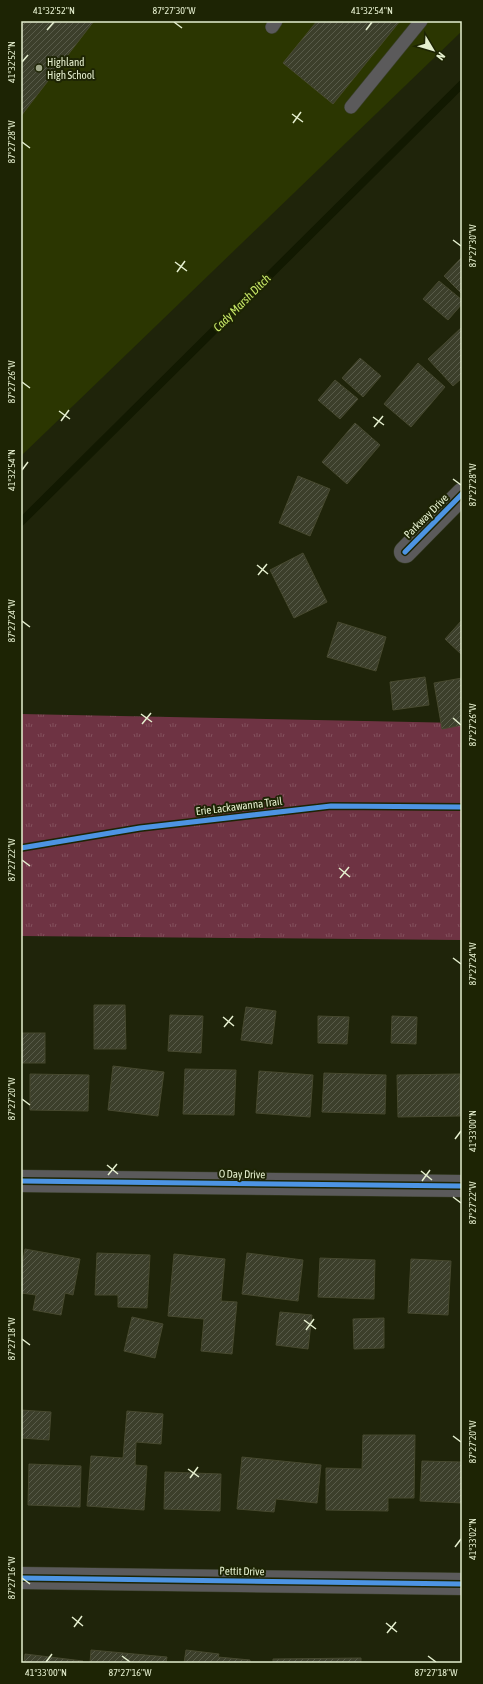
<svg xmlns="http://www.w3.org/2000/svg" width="483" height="1684" viewBox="0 0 483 1684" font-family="'Asap Condensed',sans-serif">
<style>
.built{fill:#2b3601}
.grass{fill:url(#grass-tufts)}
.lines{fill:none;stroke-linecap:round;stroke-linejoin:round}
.stream{stroke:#121901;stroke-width:8}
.building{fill:url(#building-hatch);stroke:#47492f}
.lane-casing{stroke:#393f28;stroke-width:14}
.street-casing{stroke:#393f28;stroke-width:23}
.lane{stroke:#5b5a5b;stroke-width:13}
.street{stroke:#5b5a5b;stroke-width:22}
.cycleway-casing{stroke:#1d2404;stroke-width:8}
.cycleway{stroke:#4d94e3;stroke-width:5}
.ticks{fill:none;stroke:#e5efcf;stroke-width:1.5}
.poi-dot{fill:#a0a88a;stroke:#1d2404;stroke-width:1.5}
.labels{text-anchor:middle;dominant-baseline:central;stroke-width:4;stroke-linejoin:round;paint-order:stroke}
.poi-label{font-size:11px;fill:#e5efcf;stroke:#1d2404;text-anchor:start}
.street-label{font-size:11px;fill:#e5efcf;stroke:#1d2404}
.water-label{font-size:12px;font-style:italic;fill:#c8e867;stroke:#1d2404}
.neatline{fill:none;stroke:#e5efcf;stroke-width:1.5}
.ticks-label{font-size:10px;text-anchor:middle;fill:#e5efcf}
</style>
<defs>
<pattern id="grass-tufts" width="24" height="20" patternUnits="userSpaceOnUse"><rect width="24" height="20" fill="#6e3343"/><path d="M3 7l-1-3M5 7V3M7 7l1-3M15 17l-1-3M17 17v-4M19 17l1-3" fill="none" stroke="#83515d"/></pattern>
<pattern id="building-hatch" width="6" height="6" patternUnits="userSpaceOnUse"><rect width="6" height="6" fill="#3c3f2b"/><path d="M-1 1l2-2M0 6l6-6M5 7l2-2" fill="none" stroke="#585b49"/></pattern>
</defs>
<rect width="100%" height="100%" fill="#1f240a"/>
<!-- built -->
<path class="built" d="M21 21H462V31L21 456Z"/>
<!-- grass -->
<path class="grass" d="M21 714 462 723V940L21 936Z"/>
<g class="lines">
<!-- stream -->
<path class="stream" d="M21 522 462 84"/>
</g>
<!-- building -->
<g class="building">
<path d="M21 21H94L21 116Z"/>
<path d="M317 21H400L333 104 283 63Z"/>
<path d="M462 257V294L444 276Z"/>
<path d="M439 281 462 300V304L448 320 423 299Z"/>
<path d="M462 327V378L453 386 428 359Z"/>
<path d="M360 358 381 376 363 397 342 378Z"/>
<path d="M418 363 445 387 411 427 384 404Z"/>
<path d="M335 380 358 399 340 419 318 400Z"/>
<path d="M355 423 380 445 347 484 322 462Z"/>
<path d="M298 476 330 489 310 536 279 523Z"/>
<path d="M303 553 327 602 294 618 270 570Z"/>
<path d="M462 620V655L445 639Z"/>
<path d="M338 622 386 637 376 671 327 657Z"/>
<path d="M425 677 429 705 393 710 390 682Z"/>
<path d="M462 678V725L442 729 434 683Z"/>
<path d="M94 1005H125L126 1049H94Z"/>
<path d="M246 1007 276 1011 272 1044 241 1040Z"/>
<path d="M170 1015 203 1016 201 1053 168 1051Z"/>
<path d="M318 1016 349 1017 347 1044 318 1043Z"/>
<path d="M392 1016 417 1017 416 1044 391 1043Z"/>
<rect x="21" y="1033" width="24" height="30"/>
<path d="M113 1066 164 1072 158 1116 108 1110Z"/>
<path d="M185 1069 236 1070 234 1115 183 1114Z"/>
<path d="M259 1071 313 1075 310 1117 256 1113Z"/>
<path d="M324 1073 386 1075 385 1114 322 1112Z"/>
<path d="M30 1074 89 1075 88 1111 30 1110Z"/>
<path d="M460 1074V1116L398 1117 397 1075Z"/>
<path d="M25 1249 80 1259 73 1295 65 1293 61 1315 33 1310 36 1295 21 1293V1270Z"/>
<path d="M97 1253 150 1255 147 1308 118 1307V1295H95Z"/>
<path d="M247 1253 303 1260 298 1301 242 1294Z"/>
<path d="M174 1254 225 1259 221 1301 237 1302 232 1354 201 1351 204 1319 168 1316Z"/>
<path d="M320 1258 375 1260 374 1299 318 1297Z"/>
<path d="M411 1259 451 1261 448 1315 408 1313Z"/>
<path d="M280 1312 312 1315 308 1349 276 1345Z"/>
<path d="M132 1317 163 1324 155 1358 124 1351Z"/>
<path d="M384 1318V1348L354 1349 353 1319Z"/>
<path d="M21 1410 51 1412 49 1440 21 1438Z"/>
<path d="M127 1411 163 1414 161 1444 136 1442 135 1465 147 1466 144 1510 87 1506 91 1456 123 1458Z"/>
<path d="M363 1435H415L414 1498H388V1511L326 1510V1468L362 1469Z"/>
<path d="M242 1457 321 1465 317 1503 276 1499 274 1512 237 1509Z"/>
<path d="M422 1461 462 1462V1503L420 1501Z"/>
<path d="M29 1464 81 1466 80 1507 28 1505Z"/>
<path d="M165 1472 221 1474 220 1511 164 1509Z"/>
<path d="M91 1650 167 1657 166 1663H90Z"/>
<path d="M186 1650 219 1654 218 1657 250 1660V1663H184Z"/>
<path d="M25 1654 83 1661 82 1663H24Z"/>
<path d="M361 1658V1663H273V1659Z"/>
</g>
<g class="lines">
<!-- lane casing -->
<g class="lane-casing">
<g id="lane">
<path d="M272 27 276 21"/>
<path d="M351 107 421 21"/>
</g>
</g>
<!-- street casing -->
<g class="street-casing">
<g id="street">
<path d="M405 552 462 494"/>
<path d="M21 1181 462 1186"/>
<path d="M21 1578 462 1584"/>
</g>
</g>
<!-- lane -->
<use href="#lane" class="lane"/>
<!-- street -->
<use href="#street" class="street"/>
<!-- cycleway casing -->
<g class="cycleway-casing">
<g id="cycleway">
<path d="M405 552 462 494"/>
<path d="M21 848 140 828 331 806 462 807"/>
<path d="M21 1181 462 1186"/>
<path d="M21 1578 462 1584"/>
</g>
</g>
<!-- cycleway -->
<use href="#cycleway" class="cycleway"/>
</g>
<!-- ticks -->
<path class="ticks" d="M174 22 182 28M47 30 54 22M366 30 372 22M22 62 28 55M292 114 303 122M293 123 301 112M22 142 30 148M453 240 461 246M175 262 187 271M177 272 185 261M22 382 30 388M59 411 70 419M373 417 384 425M61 421 69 410M374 427 383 416M22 470 28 462M453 479 461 485M257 565 268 574M258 575 267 564M22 621 30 627M141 714 152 722M453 718 461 725M142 724 151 713M22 860 30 866M339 868 350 877M340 878 349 867M453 958 461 964M223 1017 234 1026M224 1027 233 1016M22 1099 30 1105M455 1139 461 1131M107 1165 118 1174M421 1171 432 1180M108 1175 117 1164M422 1181 430 1170M453 1197 461 1203M304 1320 316 1329M306 1330 314 1319M22 1339 30 1345M453 1436 461 1442M188 1469 199 1477M190 1478 198 1467M455 1547 461 1539M22 1578 30 1584M72 1617 83 1626M386 1623 397 1632M74 1627 82 1616M387 1633 396 1622M122 1656 130 1662M428 1656 436 1662M46 1662 52 1654"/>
<!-- markers -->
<circle class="poi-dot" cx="39" cy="68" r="4"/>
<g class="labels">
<!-- poi labels -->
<g class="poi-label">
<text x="47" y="62">Highland<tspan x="47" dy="13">High School</tspan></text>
</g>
<!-- street labels -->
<g class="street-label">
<text transform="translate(426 516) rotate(-45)">Parkway Drive</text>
<text transform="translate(239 806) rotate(-7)">Erie Lackawanna Trail</text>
<text transform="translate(242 1174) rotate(1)">O Day Drive</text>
<text transform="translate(242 1571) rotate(1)">Pettit Drive</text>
</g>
<!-- water labels -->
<g class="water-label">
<text transform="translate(242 303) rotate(-45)">Cady Marsh Ditch</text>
</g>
</g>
<!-- border -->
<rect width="483" height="1684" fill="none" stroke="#1d2404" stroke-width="44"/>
<!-- north arrow -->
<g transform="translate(433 50) rotate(128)" stroke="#1d2404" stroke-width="3" paint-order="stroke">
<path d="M0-3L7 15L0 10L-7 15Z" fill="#e5efcf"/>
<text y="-6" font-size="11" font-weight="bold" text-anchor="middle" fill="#e5efcf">N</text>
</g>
<rect x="22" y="22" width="439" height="1640" class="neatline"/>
<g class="ticks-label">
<text x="54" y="14">41°32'52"N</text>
<text x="174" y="14">87°27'30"W</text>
<text x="372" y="14">41°32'54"N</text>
<text transform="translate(11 62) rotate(-90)" y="4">41°32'52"N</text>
<text transform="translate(11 142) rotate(-90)" y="4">87°27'28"W</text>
<text transform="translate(472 246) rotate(-90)" y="4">87°27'30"W</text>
<text transform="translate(11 382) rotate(-90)" y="4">87°27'26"W</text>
<text transform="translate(11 470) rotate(-90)" y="4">41°32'54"N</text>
<text transform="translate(472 485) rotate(-90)" y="4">87°27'28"W</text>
<text transform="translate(11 621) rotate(-90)" y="4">87°27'24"W</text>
<text transform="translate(472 725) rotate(-90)" y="4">87°27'26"W</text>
<text transform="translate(11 860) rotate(-90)" y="4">87°27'22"W</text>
<text transform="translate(472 964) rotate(-90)" y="4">87°27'24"W</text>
<text transform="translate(11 1099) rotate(-90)" y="4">87°27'20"W</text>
<text transform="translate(472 1131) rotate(-90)" y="4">41°33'00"N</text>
<text transform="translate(472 1203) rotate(-90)" y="4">87°27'22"W</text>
<text transform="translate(11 1339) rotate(-90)" y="4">87°27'18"W</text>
<text transform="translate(472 1442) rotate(-90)" y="4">87°27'20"W</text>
<text transform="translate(472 1539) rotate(-90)" y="4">41°33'02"N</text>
<text transform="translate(11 1578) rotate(-90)" y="4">87°27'16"W</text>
<text x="46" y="1676">41°33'00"N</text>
<text x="130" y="1676">87°27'16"W</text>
<text x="436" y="1676">87°27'18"W</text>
</g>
</svg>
